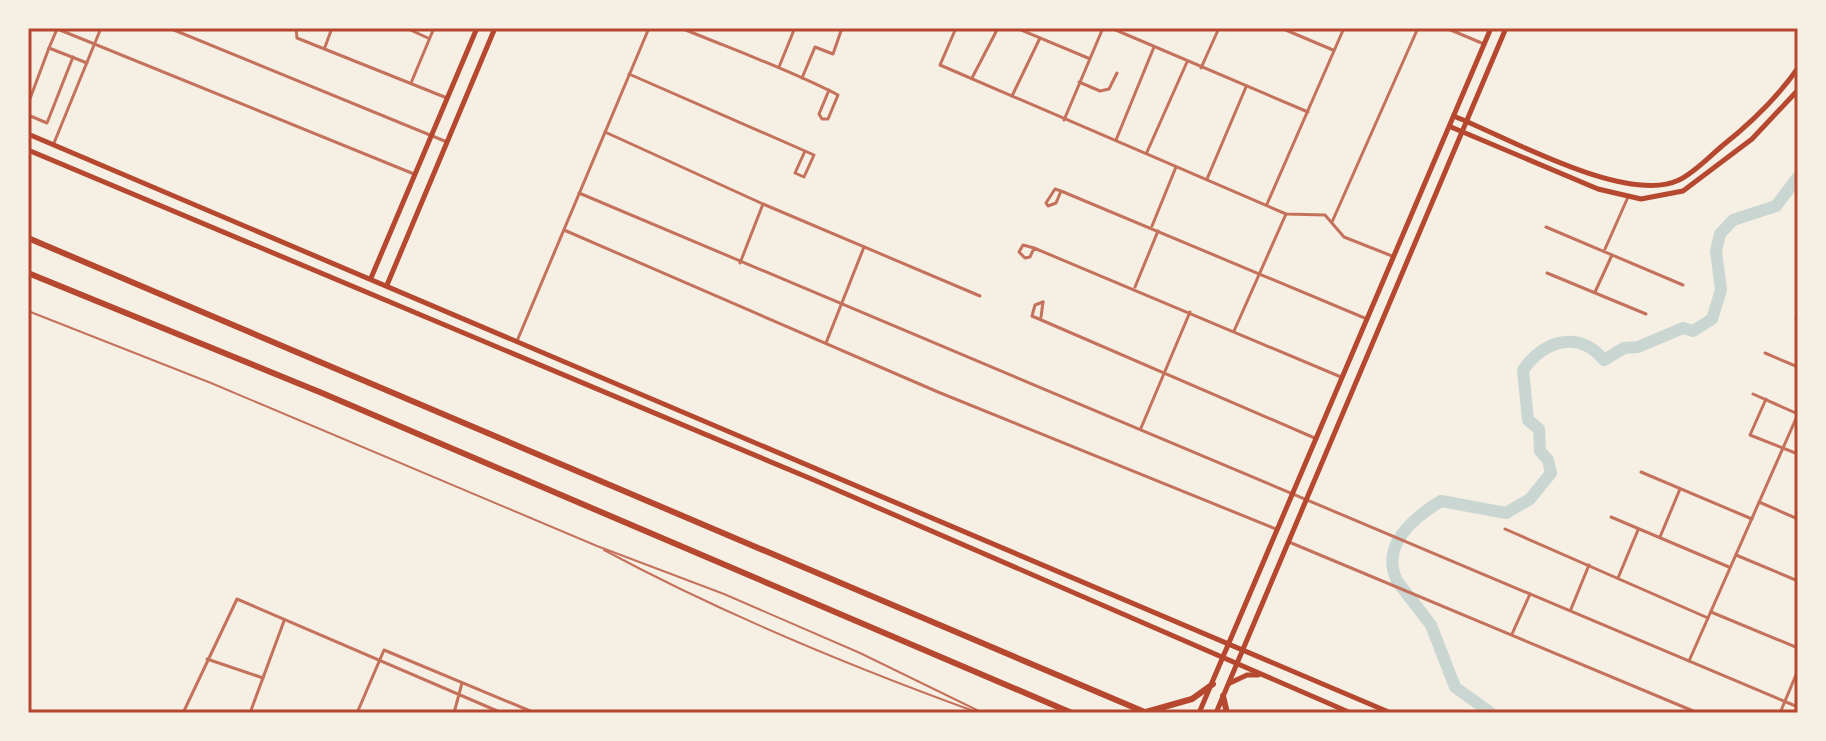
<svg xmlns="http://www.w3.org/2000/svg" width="1826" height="741" viewBox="0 0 1826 741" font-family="Literata,serif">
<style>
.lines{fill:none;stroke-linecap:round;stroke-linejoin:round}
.river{stroke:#c9d6d2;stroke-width:12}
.service{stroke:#c5725c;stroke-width:2}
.minor{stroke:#c5725c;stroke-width:3}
.secondary{stroke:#b5482f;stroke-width:5}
.trunk{stroke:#b5482f;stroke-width:6}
.neatline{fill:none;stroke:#b5482f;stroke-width:3}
</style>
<rect width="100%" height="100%" fill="#f6efe4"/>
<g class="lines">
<!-- river -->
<path class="river" d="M1491 713 1455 687 1431 625 1397 581C1380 545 1413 518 1441 501L1506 513 1530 499 1551 473 1548 460 1540 451 1539 429 1528 420 1523 370C1544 341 1578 329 1604 360L1624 348 1638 347 1683 328 1693 331 1712 319 1721 290 1716 251 1720 234 1733 220 1776 206 1798 177"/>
<!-- service -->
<g class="service">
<path d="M28 311 211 383 597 546 724 594 860 653 983 713"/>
<path d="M604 550C725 615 849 666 979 713"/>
</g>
<!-- minor -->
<g class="minor">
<path d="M55 28 414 174"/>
<path d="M169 28 447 142"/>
<path d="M296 28 297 38 447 98"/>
<path d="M406 28 428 38"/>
<path d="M681 28C734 50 788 69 838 95L828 119H822L819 114 829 90"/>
<path d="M956 28 940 65 1286 214 1325 215 1344 237 1392 256"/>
<path d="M1016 28 1088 58"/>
<path d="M1111 28 1308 112"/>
<path d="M1281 28 1333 50"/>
<path d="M1446 28 1484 44"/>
<path d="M325 47 332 28"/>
<path d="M49 48 57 29"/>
<path d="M779 67 794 30 790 28"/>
<path d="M1201 68 1219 28"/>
<path d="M629 74 805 151 814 155 804 177 795 173 805 151"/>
<path d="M802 78 815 47 833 54 842 28"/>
<path d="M972 78 998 28"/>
<path d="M1079 82 1100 91 1109 89 1117 73"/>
<path d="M411 83 434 28"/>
<path d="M1012 96 1040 38"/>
<path d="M28 104 49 48 87 63"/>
<path d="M28 115 47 123 73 57"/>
<path d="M1064 120 1103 28"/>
<path d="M605 132 763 204 980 296"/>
<path d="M1116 140 1154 47"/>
<path d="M54 143 101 28"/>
<path d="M1147 152 1187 62"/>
<path d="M1207 179 1246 87"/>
<path d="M1061 191 1056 203 1048 206 1046 203 1055 189 1061 191 1367 319"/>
<path d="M579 193 1798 707"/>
<path d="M1267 204 1344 28"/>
<path d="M1332 222 1418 28"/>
<path d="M1152 226 1176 167"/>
<path d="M1546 227 1683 285"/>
<path d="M564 230 938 392 1276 529"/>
<path d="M1034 248 1030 257 1025 258 1019 252 1023 245 1034 248 1341 377"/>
<path d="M1605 249 1628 197"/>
<path d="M740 263 763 204"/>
<path d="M1547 273 1646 314"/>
<path d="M1135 287 1158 231"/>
<path d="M1595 292 1612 255"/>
<path d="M1043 302 1035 305 1032 316 1317 439"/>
<path d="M1041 317 1043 302"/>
<path d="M1796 319 1798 320"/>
<path d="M1234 331 1286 214"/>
<path d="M517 341 649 28"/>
<path d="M826 343 864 247"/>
<path d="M1765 353 1798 367"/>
<path d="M1753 394 1798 414"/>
<path d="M1766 399 1750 435 1798 454"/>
<path d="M1141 428 1190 312"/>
<path d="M1641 472 1752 519"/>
<path d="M1759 502 1798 519"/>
<path d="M1611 517 1729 567"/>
<path d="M1505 529 1708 618"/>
<path d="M1660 537 1680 489"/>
<path d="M1289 542 1698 713"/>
<path d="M1736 555 1798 581"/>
<path d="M1618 578 1638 530"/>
<path d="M1571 609 1589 565"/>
<path d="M1711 612 1798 648"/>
<path d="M1512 634 1530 594"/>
<path d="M207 659 263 678"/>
<path d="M1689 661 1798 414"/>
<path d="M183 713 237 599 502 713"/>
<path d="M250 713 284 621"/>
<path d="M357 713 384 650 535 713"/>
<path d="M454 713 462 683"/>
<path d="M1780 713 1798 670"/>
</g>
<!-- secondary -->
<g class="secondary">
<path d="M1456 117C1508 138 1627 205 1679 180 1694 173 1709 157 1722 146 1751 123 1777 98 1798 68"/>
<path d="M1451 127 1598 189 1641 199 1683 191 1752 139 1798 90"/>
<path d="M28 134 1391 713"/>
<path d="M28 150 814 480 1351 713"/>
<path d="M371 278 477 28"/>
<path d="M387 285 495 28"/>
<path d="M1230 683 1247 675H1258"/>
<path d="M1199 713 1491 28"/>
<path d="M1216 713 1506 28"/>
</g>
<!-- trunk -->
<g class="trunk">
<path d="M28 238 1147 713"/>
<path d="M28 273 322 393 1072 713"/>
<path d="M1223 696 1227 713"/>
<path d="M1146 712 1192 699 1213 684"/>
</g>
</g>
<!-- border -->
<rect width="1826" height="741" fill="none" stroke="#f6efe4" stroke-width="60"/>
<rect x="30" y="30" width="1766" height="681" class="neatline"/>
</svg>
